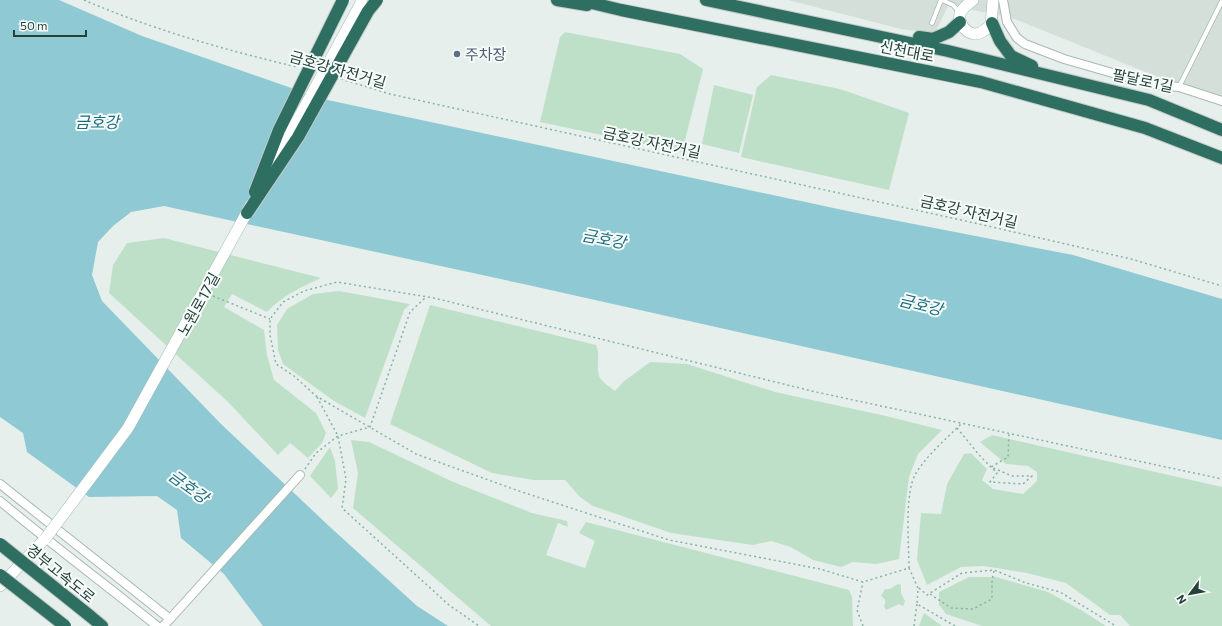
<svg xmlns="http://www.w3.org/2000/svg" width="1222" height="626" viewBox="0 0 1222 626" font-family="Commissioner,'Noto Sans KR',sans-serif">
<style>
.built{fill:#d4dfda}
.green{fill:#bfe0c8}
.water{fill:#8ec9d4}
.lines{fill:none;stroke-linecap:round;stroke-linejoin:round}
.lane-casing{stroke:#a8b8b2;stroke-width:5.5}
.street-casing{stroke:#a8b8b2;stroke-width:10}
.secondary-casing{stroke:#a4bbb3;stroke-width:12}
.highway-casing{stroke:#c2cac8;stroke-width:14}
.path{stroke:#86b3a5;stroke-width:1.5;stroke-dasharray:2 3;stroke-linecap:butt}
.lane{stroke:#fff;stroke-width:4}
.street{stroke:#fff;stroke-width:8}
.secondary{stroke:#fff;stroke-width:11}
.highway{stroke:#2f6f62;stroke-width:12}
.secondary-bridge-casing{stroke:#a4bbb3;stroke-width:12;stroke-linecap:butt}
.highway-bridge-casing{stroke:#c2cac8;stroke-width:14;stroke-linecap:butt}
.secondary-bridge{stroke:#fff;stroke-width:11}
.highway-bridge{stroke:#2f6f62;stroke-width:12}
.service-dot{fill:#5c6f8a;stroke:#f7fbf9;stroke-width:1.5}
.labels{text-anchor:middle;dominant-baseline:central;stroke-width:4;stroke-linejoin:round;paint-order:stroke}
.street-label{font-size:15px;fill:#24423a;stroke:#f7fbf9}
.service-label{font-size:15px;fill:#4e5e75;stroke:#f7fbf9;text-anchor:start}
.water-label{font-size:16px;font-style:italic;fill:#1c6f80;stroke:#f7fbf9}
</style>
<rect width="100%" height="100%" fill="#e6efeb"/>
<!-- built -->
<path class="built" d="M788 0H1222V103L1012 18 963 8 948 6 935 33 901 29Z"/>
<!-- green -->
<g class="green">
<path d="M565 32 680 54 703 69 682 152 540 122 560 37Z"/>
<path d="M771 75 840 89 909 113 889 190 741 157 757 87Z"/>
<path d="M714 85 753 95 739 153 702 144Z"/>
<path d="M164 238 321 278C301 287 282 296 267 312L232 294 224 307 264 330 267 355 274 380 316 413 326 433 322 443 308 458 290 443 278 455 228 402 109 293 113 265 127 243Z"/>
<path d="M339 291 410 304 404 310 365 418 334 401 283 364 278 350 277 325 287 309 313 294Z"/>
<path d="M430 305 596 345C601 355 595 368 600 378 603 383 611 387 615 391L623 382 650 362 687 364 775 392 886 416 942 430 918 454 909 477 899 559 876 564 853 562 841 567 813 560 791 547 771 541 753 545 671 533 593 506 580 497 565 480H534L492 473 390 424Z"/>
<path d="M992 435 1222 487V626H1130L1120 615H1110L1066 583 1027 573 984 566 961 567 927 585 917 560 921 513 941 514 947 484 964 454 971 453 987 469 982 480 993 489 1023 494 1037 481V472L1028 466 1006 464 980 442Z"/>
<path d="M351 440 369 442 451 481 532 513 567 521 568 527 558 523 546 555 585 568 595 541 579 533 586 522 849 590 852 597 853 626H491L353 508 358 473Z"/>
<path d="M330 447 335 461 338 489 331 498 310 476Z"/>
<path d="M969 577H996L1048 592 1081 610 1106 626H982L946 614 939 605V592Z"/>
<path d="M898 584 901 585V593L905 601 903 606 899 604 886 610 884 606C886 601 886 599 881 596L885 589C892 590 892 587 898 584Z"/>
<path d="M924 613 942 626H919Z"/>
</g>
<!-- water -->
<path class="water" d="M0 0H59L142 36 323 99 857 213 1073 255 1222 299V440L528 285 164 206 131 212 113 226 98 242 92 275 102 301 221 424 330 527 417 606 448 626H263L224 574 181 538 177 510 157 496 89 497 27 452 23 433 0 417Z"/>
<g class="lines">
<!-- lane casing -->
<g class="lane-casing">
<g id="lane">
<path d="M942 0 953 5 959 12"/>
<path d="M932 23 941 0"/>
<path d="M1179 87 1222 1"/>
</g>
</g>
<!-- street casing -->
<g class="street-casing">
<g id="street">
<path d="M1003 0 1007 22 1017 38 1025 44 1064 59 1116 74 1157 85 1179 87 1222 101"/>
<path d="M0 484 170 619 163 626"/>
<path d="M0 501C51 544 105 584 157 626"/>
<path d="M170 619 300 475"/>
</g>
</g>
<!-- secondary casing -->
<g class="secondary-casing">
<g id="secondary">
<path d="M973 0C968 4 962 8 960 14 958 23 965 32 974 34 980 35 986 29 991 25L993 0"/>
<path d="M0 586 45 539"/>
</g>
</g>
<!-- highway casing -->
<g class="highway-casing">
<g id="highway">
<path d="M557 0 587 5"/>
<path d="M579 0 621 10 981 82 1145 128 1222 158"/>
<path d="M706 0 948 51 1149 100 1222 130"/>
<path d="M992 23 1000 41 1011 56 1032 66"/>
<path d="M919 37 933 39 949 32 960 22"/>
<path d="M90 616 102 626"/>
</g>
</g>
<!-- path -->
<g class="path">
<path d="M84 0C151 29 225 50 297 67"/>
<path d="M341 79 390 94 979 224 1131 259 1222 286"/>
<path d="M213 296 270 319"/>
<path d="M317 397 338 436 346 479 342 508 449 605 479 626"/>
<path d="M957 428 980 456 997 473 990 482 1023 484 1032 476H1012L991 467 1008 457 1009 433"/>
<path d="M305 469 316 453 338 436 370 427 410 312 426 297"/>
<path d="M909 568C909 544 904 493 916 473 928 454 946 439 962 423"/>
<path d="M919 588 927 595 962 573 994 570 1026 583 1060 592 1116 626"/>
<path d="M930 594 951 608 973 609 992 599V580L994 571"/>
<path d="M863 626 857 610 863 582"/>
<path d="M914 626 917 604"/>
<path d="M955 626 917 604 918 588 909 568 863 582 820 569 669 540 519 491 416 454 316 396 294 376 276 364 270 335V319L283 302 304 291 337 282 434 298 816 392 1222 479"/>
</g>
<!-- lane -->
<use href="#lane" class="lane"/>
<!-- street -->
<use href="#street" class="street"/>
<!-- secondary -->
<use href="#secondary" class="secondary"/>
<!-- highway -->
<use href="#highway" class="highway"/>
<!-- secondary-bridge casing -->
<g class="secondary-bridge-casing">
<g id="secondary-bridge">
<path d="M272 167 361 3"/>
<path d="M45 539 128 428 251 205"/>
</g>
</g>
<!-- highway-bridge casing -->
<g class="highway-bridge-casing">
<g id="highway-bridge">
<path d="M255 192 279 130 343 0"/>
<path d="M247 213 298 137 368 11 377 0"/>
<path d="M0 544 90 616"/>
<path d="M0 575 65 626"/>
</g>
</g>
<!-- secondary-bridge -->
<use href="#secondary-bridge" class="secondary-bridge"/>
<!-- highway-bridge -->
<use href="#highway-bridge" class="highway-bridge"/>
</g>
<!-- markers -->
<circle class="service-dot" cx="457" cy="54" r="4"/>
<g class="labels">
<!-- street labels -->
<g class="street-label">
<text transform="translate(907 51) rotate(11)">신천대로</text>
<text transform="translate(338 69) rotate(16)">금호강 자전거길</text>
<text transform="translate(1143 80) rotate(12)">팔달로1길</text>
<text transform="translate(652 142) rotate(12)">금호강 자전거길</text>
<text transform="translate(969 211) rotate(13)">금호강 자전거길</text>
<text transform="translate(198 304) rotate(-61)">노원로17길</text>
<text transform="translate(61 573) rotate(39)">경부고속도로</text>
</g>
<!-- service labels -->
<g class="service-label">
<text x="465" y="54">주차장</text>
</g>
<!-- water labels -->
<g class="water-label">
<text x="97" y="121">금호강</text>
<text transform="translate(604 238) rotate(11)">금호강</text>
<text transform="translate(921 304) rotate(14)">금호강</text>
<text transform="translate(189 486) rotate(36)">금호강</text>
</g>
</g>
<!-- north arrow -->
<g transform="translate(1190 594) rotate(238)" stroke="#f7fbf9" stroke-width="3" paint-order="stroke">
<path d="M0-3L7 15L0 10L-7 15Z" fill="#24423a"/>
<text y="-6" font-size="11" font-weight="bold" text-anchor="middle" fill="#24423a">N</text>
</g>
<!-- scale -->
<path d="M14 30v6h72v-6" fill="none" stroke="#24423a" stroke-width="2"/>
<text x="20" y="30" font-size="12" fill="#24423a" stroke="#f7fbf9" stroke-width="3" paint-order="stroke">50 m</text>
</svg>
